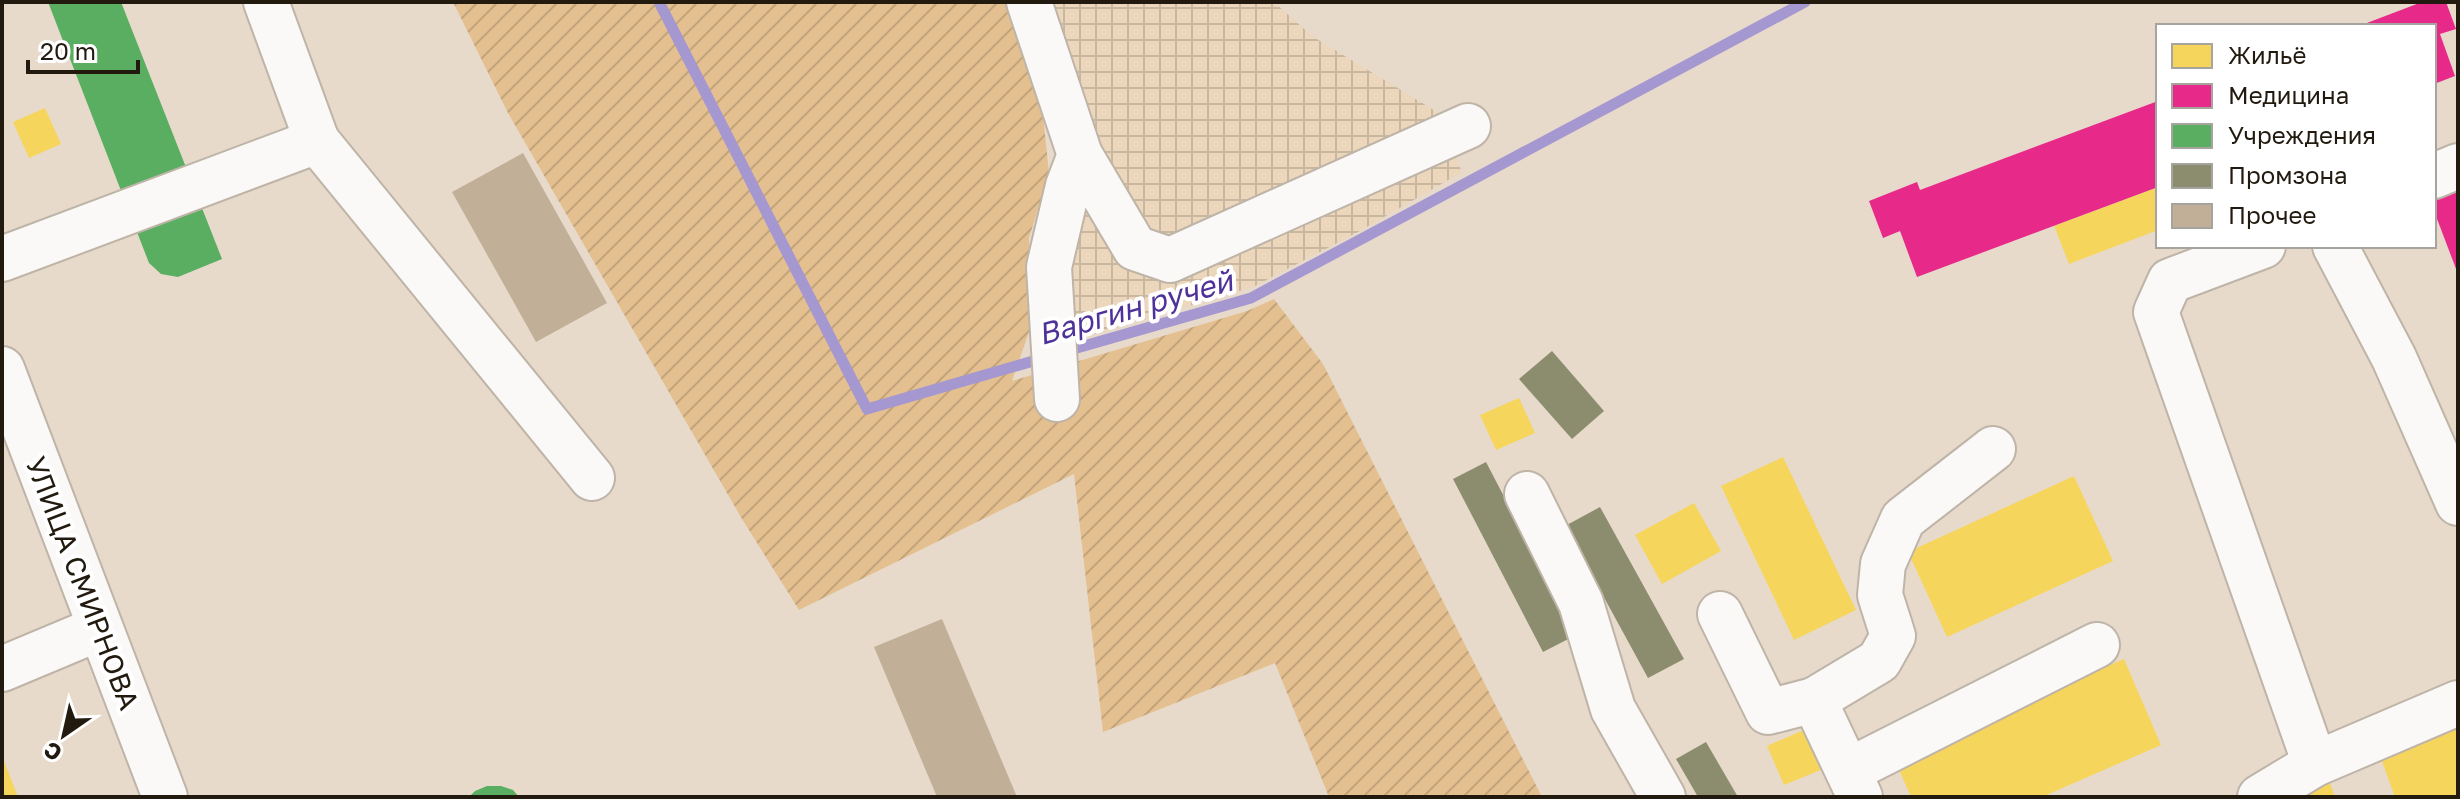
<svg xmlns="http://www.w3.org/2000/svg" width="2460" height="799" viewBox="0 0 2460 799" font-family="'Golos Text',sans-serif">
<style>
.industrial{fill:url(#industrial-grid)}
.garden{fill:url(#garden-furrows)}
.homes{fill:#f6d55c}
.health{fill:#e7298a}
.public{fill:#5aae61}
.industry{fill:#8c8c6e}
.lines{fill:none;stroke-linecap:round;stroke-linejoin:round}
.stream{stroke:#a597d0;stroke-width:11}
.building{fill:#c2af97}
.minor-casing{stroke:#beb4a7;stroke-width:48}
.major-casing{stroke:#beb4a7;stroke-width:48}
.minor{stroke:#fbf9f7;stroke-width:44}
.major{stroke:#fbf9f7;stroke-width:44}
.labels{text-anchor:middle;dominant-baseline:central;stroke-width:8;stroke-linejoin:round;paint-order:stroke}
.street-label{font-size:28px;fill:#221a0f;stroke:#fff}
.water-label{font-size:30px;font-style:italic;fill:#4e3299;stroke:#fff}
</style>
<defs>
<pattern id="industrial-grid" width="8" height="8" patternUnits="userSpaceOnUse" patternTransform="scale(2)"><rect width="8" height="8" fill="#ecd6bc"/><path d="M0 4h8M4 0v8" fill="none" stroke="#cab7a0"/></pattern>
<pattern id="garden-furrows" width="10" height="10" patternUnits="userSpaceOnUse" patternTransform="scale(2)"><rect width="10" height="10" fill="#e4c090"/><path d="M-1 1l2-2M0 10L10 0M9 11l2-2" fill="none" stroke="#c3a47b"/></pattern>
</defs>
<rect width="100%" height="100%" fill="#e7dacb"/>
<!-- industrial -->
<path class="industrial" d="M1041 2H1274L1312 36 1437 112 1462 172 1360 231 1253 287 1061 344 1072 191Z"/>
<!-- garden -->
<path class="garden" d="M453 2H1017L1039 77 1049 173 1029 238 1032 323 1012 381 1247 311 1274 299 1323 364 1542 797H1329L1275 663 1103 732 1074 474 799 610 742 519 508 113Z"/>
<!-- homes -->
<g class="homes">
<path d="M45 108 61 144 29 158 13 122Z"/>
<path d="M2158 187V230L2069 264 2054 226Z"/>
<path d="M1519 398 1535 433 1496 450 1480 415Z"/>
<path d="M1783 457 1856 610 1794 640 1721 486Z"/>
<path d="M2074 476 2113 561 1947 637 1908 552Z"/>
<path d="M1694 503 1721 551 1662 584 1635 535Z"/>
<path d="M2124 659 2161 745 2042 797H1911L1894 758Z"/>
<path d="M2458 728V797H2395L2380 756Z"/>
<path d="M1806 729 1823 769 1784 785 1767 746Z"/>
<path d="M2319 752 2335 797H2305L2292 761Z"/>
<path d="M2 756 18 797H2Z"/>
</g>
<!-- health -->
<g class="health">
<path d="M2422 2H2446L2456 29 2440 34 2455 76 2434 84V26H2359Z"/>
<path d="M2158 101V187L1917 277 1900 231 1883 238 1869 201 1917 182 1920 190Z"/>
<path d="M2434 167 2458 169V274L2434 211Z"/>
</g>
<!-- public -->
<g class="public">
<path d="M48 2H121L222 259 178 277 161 274 149 263Z"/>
<path d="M487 786H501L513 790 519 797H469L475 791Z"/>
</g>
<!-- industry -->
<g class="industry">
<path d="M1552 351 1604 411 1572 439 1519 379Z"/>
<path d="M1486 462 1576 635 1543 652 1453 479Z"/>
<path d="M1600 507 1684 659 1648 678 1565 526Z"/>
<path d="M1706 742 1738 797H1698L1676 759Z"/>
</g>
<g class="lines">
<!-- stream -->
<g class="stream">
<path d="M659 2 867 409 1047 357"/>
<path d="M1063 352 1251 298 1805 2"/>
</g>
</g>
<!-- building -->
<g class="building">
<path d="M523 153 607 303 536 342 452 192Z"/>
<path d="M942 619 1017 797H937L874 647Z"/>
</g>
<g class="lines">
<!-- minor casing -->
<g class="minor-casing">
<g id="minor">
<path d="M266 2 317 141"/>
<path d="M1029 2 1080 155 1135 248 1170 260 1468 126"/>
<path d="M2434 176 2458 166"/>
<path d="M2335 246 2394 358 2458 503"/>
<path d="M2 259 317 141 592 478"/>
<path d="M1057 399 1049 267 1068 186 1080 155"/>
<path d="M1527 494 1581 603 1613 709 1663 797"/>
<path d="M1720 614 1768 712 1814 700 1860 797"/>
<path d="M2 669 100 628"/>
<path d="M1814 700 1879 661 1893 636 1880 595 1883 564 1903 519 1993 449"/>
<path d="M2315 764 2458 703"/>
<path d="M1848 771 2097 645"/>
<path d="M2260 797 2315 764 2156 312 2170 281 2263 246"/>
</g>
</g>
<!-- major casing -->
<g class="major-casing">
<path id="major" d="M2 369 165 797"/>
</g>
<!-- minor -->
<use href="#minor" class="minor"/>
<!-- major -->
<use href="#major" class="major"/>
</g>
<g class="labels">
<!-- street labels -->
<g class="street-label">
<text transform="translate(83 583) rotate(69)">УЛИЦА СМИРНОВА</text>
</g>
<!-- water labels -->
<g class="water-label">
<text transform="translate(1135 307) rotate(-16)">Варгин ручей</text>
</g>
</g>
<!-- border -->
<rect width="2460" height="799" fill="none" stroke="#221a0f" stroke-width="8"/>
<!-- legend -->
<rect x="2156" y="24" width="280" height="224" fill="#ffffff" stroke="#a7a39f" stroke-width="2"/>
<rect x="2172" y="44" width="40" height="24" fill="#f6d55c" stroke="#a7a39f" stroke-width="2"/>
<text x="2228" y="64" font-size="24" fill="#221a0f">Жильё</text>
<rect x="2172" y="84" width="40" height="24" fill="#e7298a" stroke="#a7a39f" stroke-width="2"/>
<text x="2228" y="104" font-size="24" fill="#221a0f">Медицина</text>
<rect x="2172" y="124" width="40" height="24" fill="#5aae61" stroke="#a7a39f" stroke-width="2"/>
<text x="2228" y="144" font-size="24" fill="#221a0f">Учреждения</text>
<rect x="2172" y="164" width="40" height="24" fill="#8c8c6e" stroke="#a7a39f" stroke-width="2"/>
<text x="2228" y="184" font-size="24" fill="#221a0f">Промзона</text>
<rect x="2172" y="204" width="40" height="24" fill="#c2af97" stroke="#a7a39f" stroke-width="2"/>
<text x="2228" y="224" font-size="24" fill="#221a0f">Прочее</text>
<!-- north arrow -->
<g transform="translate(64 735) rotate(214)" stroke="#ffffff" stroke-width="6" paint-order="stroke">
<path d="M0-6L14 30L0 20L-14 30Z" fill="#221a0f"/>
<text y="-12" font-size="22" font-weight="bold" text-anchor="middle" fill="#221a0f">С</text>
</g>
<!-- scale -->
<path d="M28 60v12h110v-12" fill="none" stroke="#221a0f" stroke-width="4"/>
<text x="40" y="60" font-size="24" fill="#221a0f" stroke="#ffffff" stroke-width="6" paint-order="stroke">20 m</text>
</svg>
